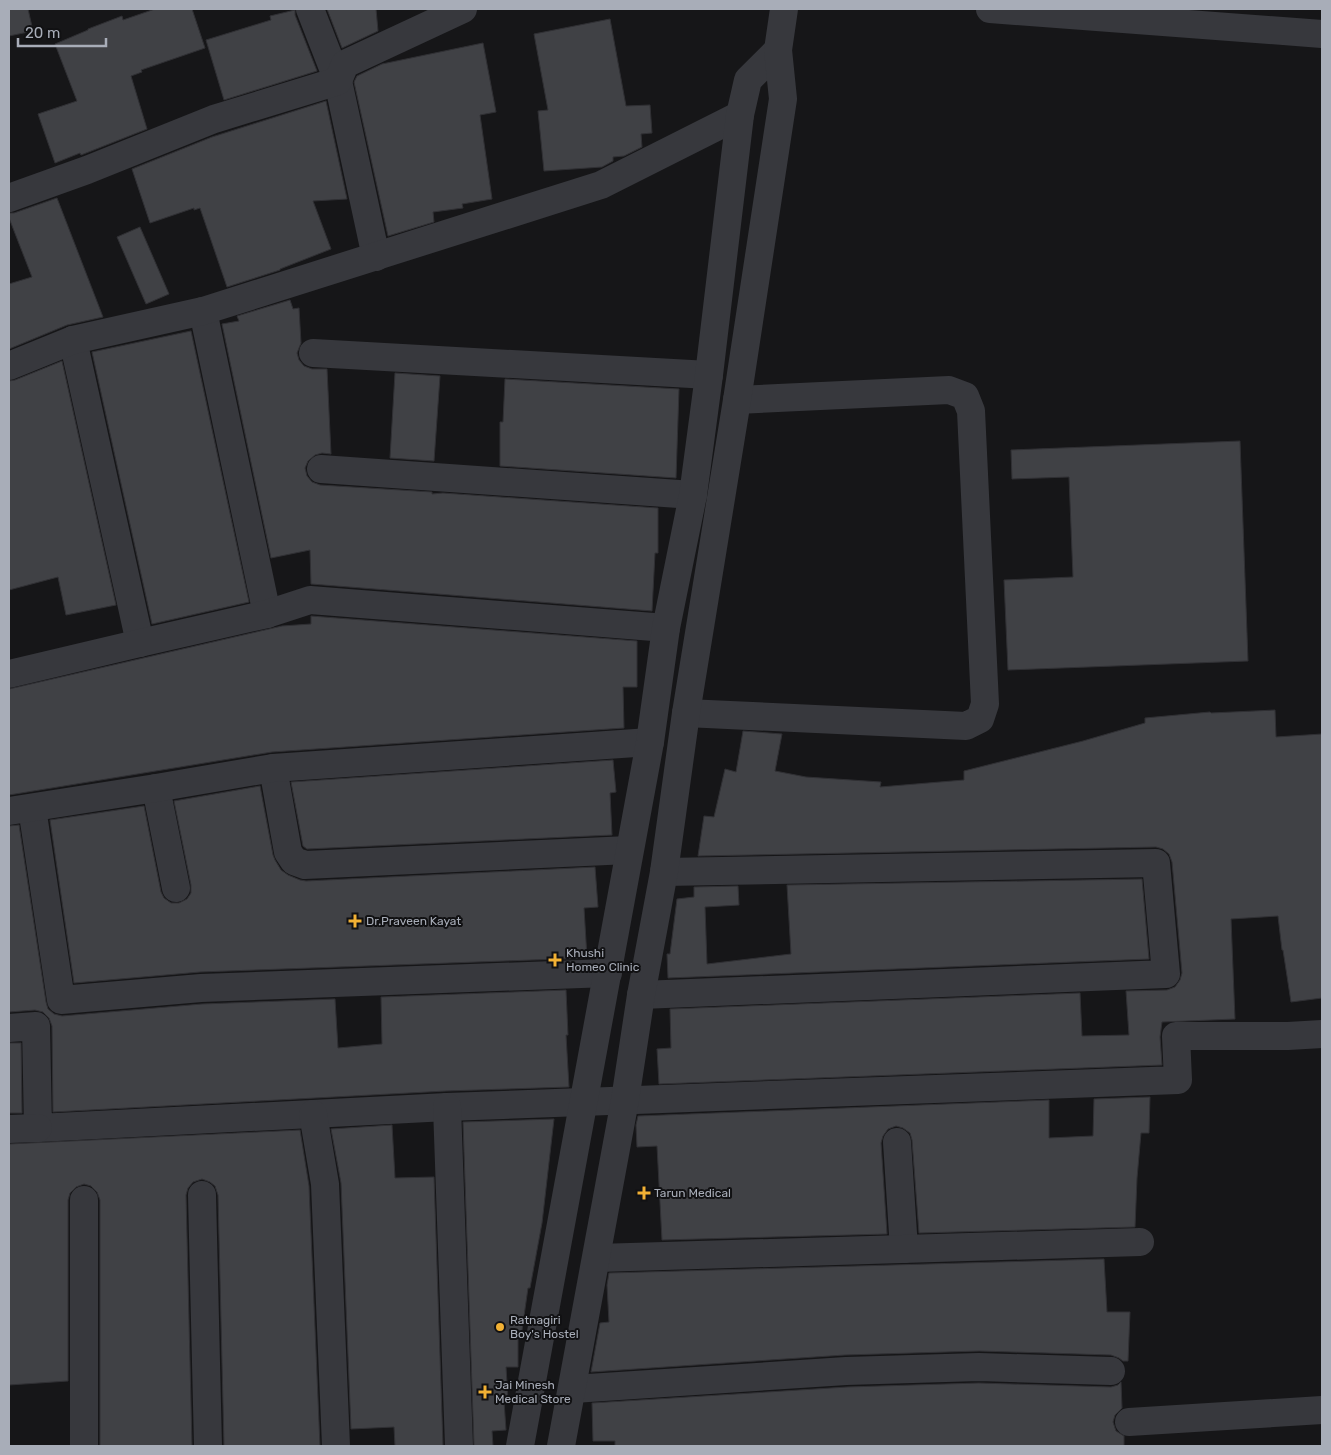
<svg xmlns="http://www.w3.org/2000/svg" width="1331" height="1455" viewBox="0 0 1331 1455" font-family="Rubik,sans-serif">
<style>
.building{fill:#404145;stroke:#303034}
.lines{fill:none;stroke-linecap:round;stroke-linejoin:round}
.minor{stroke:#37383d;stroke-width:28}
.poi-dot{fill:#f2b134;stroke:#111113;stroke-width:2}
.labels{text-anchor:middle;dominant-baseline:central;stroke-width:4;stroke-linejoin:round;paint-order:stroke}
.poi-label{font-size:12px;fill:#a8adb8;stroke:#111113;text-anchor:start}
</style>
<rect width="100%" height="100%" fill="#161618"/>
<!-- building -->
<g class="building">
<path d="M9 9H28L33 31 9 36Z"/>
<path d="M155 9H192L205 48 141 70 142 72 131 76 147 129 81 155 80 153 55 163 38 114 77 101 55 44 88 30V29L122 16 123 20Z"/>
<path d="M327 9H376L378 31 342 48Z"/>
<path d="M295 10V15L317 71 224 100 206 40 271 20 270 16Z"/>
<path d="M610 19 626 106 650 105 652 133 641 134 642 147 624 156 613 157V161L602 167 544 171 538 111 548 110 534 34Z"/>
<path d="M483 43 496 112 480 115 492 199 462 204 463 208 433 212 434 222 388 236 354 82 357 76 382 64Z"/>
<path d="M326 101 347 199 313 201 331 249 280 269V270L227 287 200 208 194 210V208L150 223 132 169 212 137Z"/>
<path d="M57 198 103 317 67 325 9 349V284L32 277 9 218V213H14Z"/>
<path d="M140 227 169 294 146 304 117 237Z"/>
<path d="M290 300 293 309 299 308 301 343 297 353 299 360 304 366 312 369H327L331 454 322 453 315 455 308 461 305 468 307 476 312 482 320 485 432 492V494L443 493 658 508V553H655L652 611 311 584 310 550 271 558 222 324 239 321 237 316Z"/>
<path d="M191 331 249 602 152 624 92 352Z"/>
<path d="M62 361 116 605 66 615 58 577 9 590V381L15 380Z"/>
<path d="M395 373 440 376 434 461 390 458Z"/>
<path d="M505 379 679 389 676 478 500 466V422H503Z"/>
<path d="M1240 441 1248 661 1008 670 1004 580 1073 577 1069 477 1012 479 1011 450Z"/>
<path d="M311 616 637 641V687H623L624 728 272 752 9 795V689L282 626 311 624Z"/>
<path d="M1275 710 1276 737 1322 734V998L1291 1002 1283 950H1282L1278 916 1231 919 1235 1019 1162 1022 1160 1037 1162 1065 659 1084 657 1049 671 1048 670 1009 1080 993 1082 1036 1129 1035 1126 991 1167 990 1175 987 1180 980 1182 973 1172 862 1169 854 1163 849 1156 847 698 856 704 816 714 817 725 769 736 772 743 731 782 734 775 771 806 777 881 782 880 787 964 780V771L1083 741 1145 723V718L1210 712 1211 713Z"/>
<path d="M613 760 616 792 610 793 612 835 307 849 303 846 291 782Z"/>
<path d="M260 786 273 855 275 860 281 870 288 875 300 880 306 881 595 867 598 907 584 908 587 958 200 972 74 983 50 820 144 806 161 892 164 898 171 903H179L187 899 191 893V885L174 801Z"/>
<path d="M19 825 46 1002 48 1009 54 1014 62 1016 202 1004 335 999 338 1048 382 1044 381 997 566 990 568 1035H566L569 1087 446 1091 53 1112 52 1026 49 1018 43 1012 35 1010 9 1012V826Z"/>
<path d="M1142 879 1149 959 668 978 667 954H670L677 899 694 897V887L738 886 739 905 705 907 707 964 791 954 787 885Z"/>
<path d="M9 1043H21L22 1113H9Z"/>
<path d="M1150 1097 1149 1133H1141L1137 1178 1135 1227 919 1233 912 1140 910 1133 903 1128 896 1126 888 1129 883 1136 881 1143 887 1234 662 1240 657 1146 637 1147 636 1125 638 1116 1049 1100V1138L1093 1136 1094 1099Z"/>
<path d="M554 1119 542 1223 530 1288H528L521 1337H518V1367H506L508 1400 504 1401 506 1430 492 1431 493 1446H474L463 1122Z"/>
<path d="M392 1125 395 1178 434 1177 443 1446H395L394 1427 351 1429 341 1183 331 1129Z"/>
<path d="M300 1130 309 1186 320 1446H224L218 1195 215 1186 210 1182 202 1179 193 1182 188 1188 186 1195 192 1446H100V1200L97 1192 91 1186 84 1184 76 1187 70 1193 68 1200V1381L9 1385V1144Z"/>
<path d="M1104 1259 1107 1312H1130L1128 1361H1123L1119 1358 1111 1355 979 1351 845 1355 591 1372 600 1323 609 1322 607 1285 609 1273Z"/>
<path d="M1121 1382 1122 1408 1115 1415 1113 1422 1116 1431 1124 1436V1446H615V1441H593L592 1403 847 1387 979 1383 1111 1387 1118 1385Z"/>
</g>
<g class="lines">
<!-- minor -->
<g class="minor">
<path d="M310 9 338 81 376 257"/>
<path d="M990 9 1322 34"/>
<path d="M9 198 87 170 214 119 338 81 345 64 463 9"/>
<path d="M203 311 267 614"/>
<path d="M73 340 140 643"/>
<path d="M313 353 709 375"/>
<path d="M9 366 73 340 203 311 601 185 740 115"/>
<path d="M321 469 693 495"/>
<path d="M9 674 140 643 267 614 310 600 666 628"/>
<path d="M686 713 966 726 980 719 985 704 971 411 965 396 949 390 737 400"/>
<path d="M273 768 288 852 294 861 305 865 629 850"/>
<path d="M156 788 176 888"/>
<path d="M32 808 61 1000 201 988 608 973"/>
<path d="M9 811 156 788 273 768 650 742"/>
<path d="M641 995 1166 974 1156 863 664 872"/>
<path d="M9 1028 36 1026 38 1128 447 1107 1178 1080 1176 1036H1288L1322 1034"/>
<path d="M447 1107 459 1446"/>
<path d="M313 1114 325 1184 336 1446"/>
<path d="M9 1129 38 1128"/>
<path d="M897 1142 904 1249"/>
<path d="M202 1195 208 1446"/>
<path d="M84 1200V1446"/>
<path d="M597 1258 1140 1242"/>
<path d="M573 1389 846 1371 979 1367 1111 1371"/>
<path d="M1129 1422 1322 1410"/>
<path d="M520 1446 650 742 666 628 693 495 709 375 740 115 748 80 778 50"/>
<path d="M561 1446 625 1100 641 995 664 872 686 713 737 400 783 99 778 50 784 9"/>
</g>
</g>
<!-- markers -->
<g class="poi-dot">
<path d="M352.5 913.5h5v5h5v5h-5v5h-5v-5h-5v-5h5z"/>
<path d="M552.5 952.5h5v5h5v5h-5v5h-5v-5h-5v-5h5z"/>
<path d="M641.5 1185.5h5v5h5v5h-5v5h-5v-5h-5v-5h5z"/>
<circle cx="500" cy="1327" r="5"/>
<path d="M482.5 1384.5h5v5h5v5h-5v5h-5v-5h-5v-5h5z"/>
</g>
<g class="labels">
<!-- poi labels -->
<g class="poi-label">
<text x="366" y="921">Dr.Praveen Kayat</text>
<text x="566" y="953">Khushi<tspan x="566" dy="14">Homeo Clinic</tspan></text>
<text x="654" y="1193">Tarun Medical</text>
<text x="510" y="1320">Ratnagiri<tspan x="510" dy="14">Boy's Hostel</tspan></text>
<text x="495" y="1385">Jai Minesh<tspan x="495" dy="14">Medical Store</tspan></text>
</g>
</g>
<!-- border -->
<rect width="1331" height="1455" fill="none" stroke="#a8adb8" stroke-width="20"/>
<!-- scale -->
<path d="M18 38v8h88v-8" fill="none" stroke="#a8adb8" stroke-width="2.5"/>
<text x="25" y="38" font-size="15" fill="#a8adb8" stroke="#111113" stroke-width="4" paint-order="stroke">20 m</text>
</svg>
